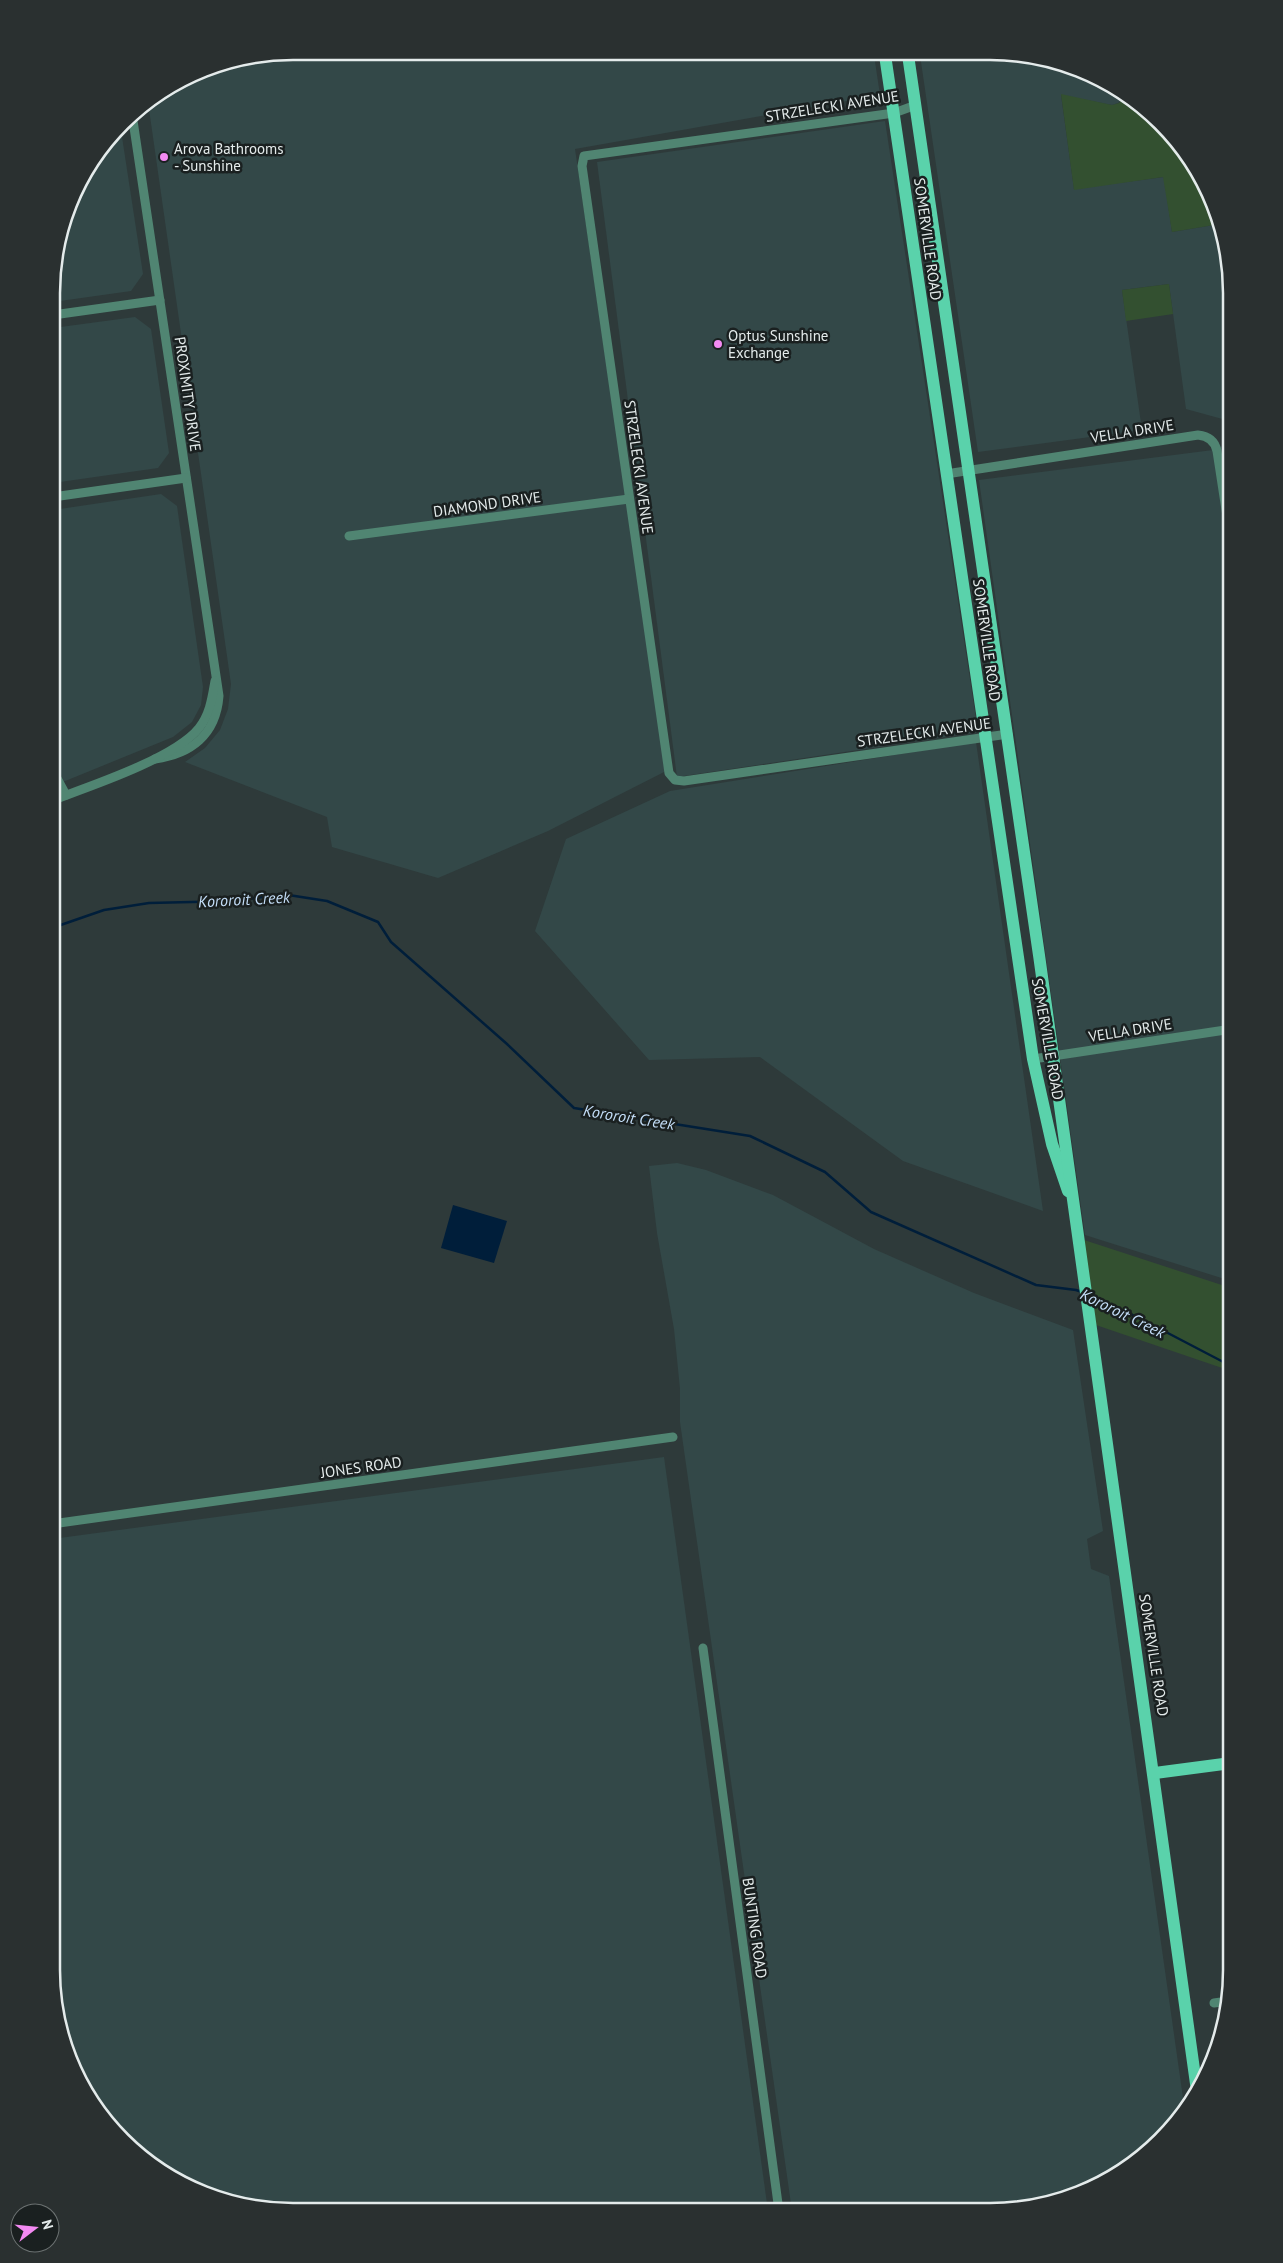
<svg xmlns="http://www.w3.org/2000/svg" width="1283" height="2263" viewBox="0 0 1283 2263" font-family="'PT Sans',sans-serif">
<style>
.built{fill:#334848}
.green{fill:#335030}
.water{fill:#001e3a}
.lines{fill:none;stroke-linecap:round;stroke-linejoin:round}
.stream{stroke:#001e3a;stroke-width:2.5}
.street{stroke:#508572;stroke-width:9}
.primary{stroke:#5ad2ab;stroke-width:12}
.poi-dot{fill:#f38af2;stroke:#1a2020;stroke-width:2}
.labels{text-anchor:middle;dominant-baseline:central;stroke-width:5;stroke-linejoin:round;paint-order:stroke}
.street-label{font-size:15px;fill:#e4ebeb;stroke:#1a2020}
.poi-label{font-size:15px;fill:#e4ebeb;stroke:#1a2020;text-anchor:start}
.water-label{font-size:16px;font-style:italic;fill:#c3ddf7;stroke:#1a2020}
.rim{fill:none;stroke:#e4ebeb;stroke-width:2.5}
</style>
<rect width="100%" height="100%" fill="#2e3a3a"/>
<!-- built -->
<g class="built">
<path d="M293 51 874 55 880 95 575 149 666 771 548 831 438 878 332 847 327 817 185 762 205 748 220 730 228 709 231 684 148 102 201 70Z"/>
<path d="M920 55 1037 56 1097 76 1126 95 1118 103 1112 105 1061 95 1074 189 1164 177 1172 232 1220 224 1232 293V417L1226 420 1186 409 1169 284 1122 290 1142 430 978 452Z"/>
<path d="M885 121 978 732 677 777 597 162Z"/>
<path d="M117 133 122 137 143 274 131 291 53 302V261L76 186Z"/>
<path d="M135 317 151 329 169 453 158 468 53 483V328Z"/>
<path d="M1232 442 1231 1281 1085 1235 979 480 1213 450Z"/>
<path d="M161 494 177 506 203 687 201 705 192 722 173 737 53 786V510Z"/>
<path d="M976 742 1043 1211 903 1161 760 1057 649 1060 535 931 566 839 670 791Z"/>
<path d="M677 1163 706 1170 773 1195 874 1249 974 1293 1073 1330 1103 1531 1087 1539 1091 1569 1109 1576 1185 2112 1137 2162 1068 2199 990 2212 792 2211 680 1422V1389L674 1329 657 1233 649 1166Z"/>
<path d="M664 1457 768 2211 261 2210 200 2193 145 2162 92 2105 64 2048 51 1970 52 1539Z"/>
</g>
<!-- green -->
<g class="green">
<path d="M1061 94 1112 105 1119 103 1126 95 1149 111 1191 158 1219 215 1220 224 1172 232 1163 177 1074 190Z"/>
<path d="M1169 284 1173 314 1126 321 1122 290Z"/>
<path d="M1081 1239 1231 1288V1371L1093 1324Z"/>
</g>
<!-- water -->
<path class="water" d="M453 1205 507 1221 494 1263 441 1248Z"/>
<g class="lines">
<!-- stream -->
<g class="stream">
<path d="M52 928 104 910 149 903 235 901 282 894 327 901 378 922 391 942 507 1044 574 1108 750 1136 825 1172 871 1212 1036 1285 1076 1290 1082 1292"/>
<path d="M1092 1297 1141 1319 1231 1366"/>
</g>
<!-- street -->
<g class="street">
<path d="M916 105 894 113 584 156 582 166 669 773 675 780 684 781 1008 734"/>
<path d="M132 114 219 696C216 735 191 754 155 759"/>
<path d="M53 315 160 300"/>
<path d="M946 474 1198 435C1208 436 1215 441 1217 451L1232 549"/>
<path d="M53 497 186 478"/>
<path d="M349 536 629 499"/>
<path d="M53 771 66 795"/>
<path d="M53 800C91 786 175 758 199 728 210 714 212 698 215 681"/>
<path d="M1033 1059 1232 1029"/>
<path d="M52 1524 673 1437"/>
<path d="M703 1648 779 2211"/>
<path d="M1214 2003 1228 2001"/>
</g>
<!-- primary -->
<g class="primary">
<path d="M885 55 1033 1059 1052 1144 1068 1191"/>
<path d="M908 55C1007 733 1107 1412 1197 2091"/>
<path d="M1155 1773 1231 1763"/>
</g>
</g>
<!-- markers -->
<g class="poi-dot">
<circle cx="164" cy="157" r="5"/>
<circle cx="718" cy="344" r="5"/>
</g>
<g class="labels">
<!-- street labels -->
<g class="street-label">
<text transform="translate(832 106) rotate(-9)">STRZELECKI AVENUE</text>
<text transform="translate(928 239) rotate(82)">SOMERVILLE ROAD</text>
<text transform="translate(188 394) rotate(82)">PROXIMITY DRIVE</text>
<text transform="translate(1132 431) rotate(-9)">VELLA DRIVE</text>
<text transform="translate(639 467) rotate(82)">STRZELECKI AVENUE</text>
<text transform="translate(487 504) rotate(-8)">DIAMOND DRIVE</text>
<text transform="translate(987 640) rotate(82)">SOMERVILLE ROAD</text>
<text transform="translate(924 732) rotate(-8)">STRZELECKI AVENUE</text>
<text transform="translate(1130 1030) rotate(-9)">VELLA DRIVE</text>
<text transform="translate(1048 1039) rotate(80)">SOMERVILLE ROAD</text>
<text transform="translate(361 1467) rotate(-8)">JONES ROAD</text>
<text transform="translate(1154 1655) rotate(81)">SOMERVILLE ROAD</text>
<text transform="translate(755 1928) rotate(82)">BUNTING ROAD</text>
</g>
<!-- poi labels -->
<g class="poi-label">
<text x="174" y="148">Arova Bathrooms<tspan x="174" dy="17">- Sunshine</tspan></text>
<text x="728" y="335">Optus Sunshine<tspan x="728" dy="17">Exchange</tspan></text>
</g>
<!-- water labels -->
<g class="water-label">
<text transform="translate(244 899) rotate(-3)">Kororoit Creek</text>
<text transform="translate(629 1117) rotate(9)">Kororoit Creek</text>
<text transform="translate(1123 1313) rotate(26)">Kororoit Creek</text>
</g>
</g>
<!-- crop -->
<path d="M0 0H1283V2263H0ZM293 60H990A233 233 0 0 1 1223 293V1970A233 233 0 0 1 990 2203H293A233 233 0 0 1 60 1970V293A233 233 0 0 1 293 60Z" fill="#2a3030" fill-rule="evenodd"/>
<path class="rim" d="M293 60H990A233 233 0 0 1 1223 293V1970A233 233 0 0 1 990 2203H293A233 233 0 0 1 60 1970V293A233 233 0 0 1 293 60Z"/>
<!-- north arrow -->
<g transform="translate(35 2228) rotate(74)"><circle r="24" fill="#1a2020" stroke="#6b7171"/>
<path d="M0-4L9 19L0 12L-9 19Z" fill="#f38af2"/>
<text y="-8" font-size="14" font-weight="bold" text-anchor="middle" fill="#e4ebeb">N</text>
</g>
</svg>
